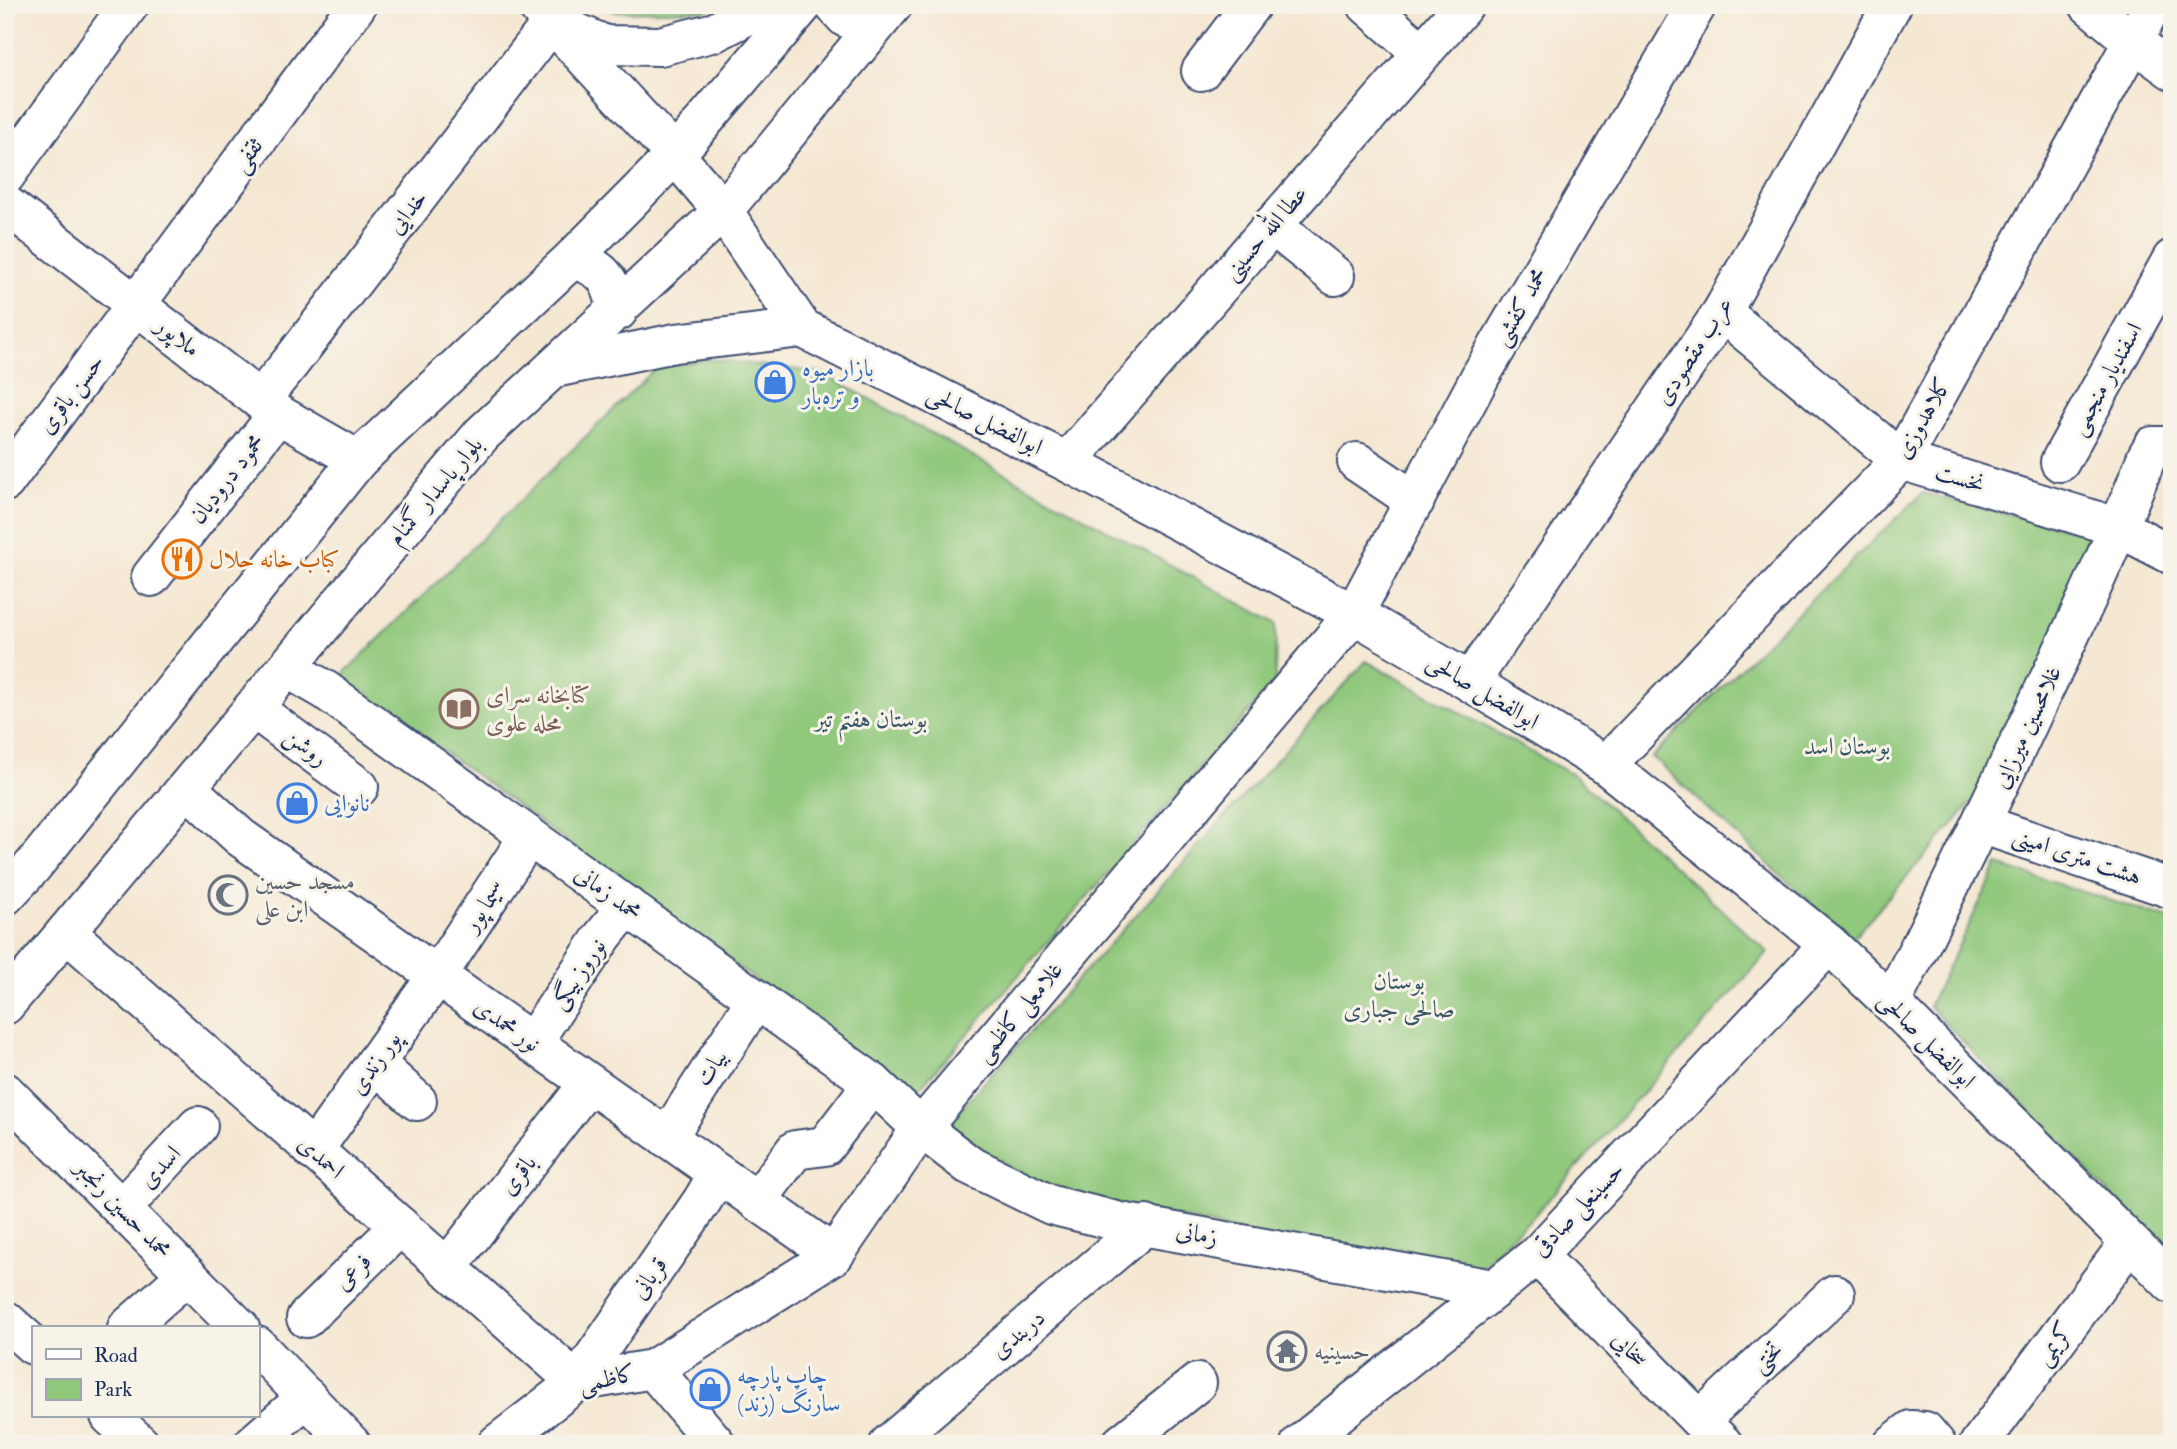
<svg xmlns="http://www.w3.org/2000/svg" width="2177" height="1449" viewBox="0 0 2177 1449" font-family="'IM FELL Double Pica',Amiri,serif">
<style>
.green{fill:#90c87b;stroke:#567c6c;stroke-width:2}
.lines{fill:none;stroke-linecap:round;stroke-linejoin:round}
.street-casing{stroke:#3c4b70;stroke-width:42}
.secondary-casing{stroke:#3c4b70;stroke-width:42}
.street{stroke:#fff;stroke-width:38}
.secondary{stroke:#fff;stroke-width:38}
.labels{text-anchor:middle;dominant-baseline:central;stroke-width:6;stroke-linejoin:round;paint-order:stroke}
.street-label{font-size:24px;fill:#1b2f5e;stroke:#f7f3e8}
.shop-label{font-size:24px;fill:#366cbe;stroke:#f7f3e8;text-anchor:start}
.food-label{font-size:24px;fill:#c56008;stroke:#f7f3e8;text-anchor:start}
.education-label{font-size:24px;fill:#785e54;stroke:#f7f3e8;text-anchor:start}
.park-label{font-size:24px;fill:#385565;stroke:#f7f3e8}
.worship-label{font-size:24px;fill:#5b616d;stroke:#f7f3e8;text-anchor:start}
</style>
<rect width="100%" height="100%" fill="#f7f3e8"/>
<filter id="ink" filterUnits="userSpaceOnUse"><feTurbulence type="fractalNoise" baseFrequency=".0143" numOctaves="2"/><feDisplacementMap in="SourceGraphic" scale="14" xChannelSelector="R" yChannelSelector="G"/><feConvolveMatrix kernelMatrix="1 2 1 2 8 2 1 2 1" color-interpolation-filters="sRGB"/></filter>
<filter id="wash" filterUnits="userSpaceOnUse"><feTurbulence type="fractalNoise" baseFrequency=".00686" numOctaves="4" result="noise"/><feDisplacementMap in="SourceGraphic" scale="28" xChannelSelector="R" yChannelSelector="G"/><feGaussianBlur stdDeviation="1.57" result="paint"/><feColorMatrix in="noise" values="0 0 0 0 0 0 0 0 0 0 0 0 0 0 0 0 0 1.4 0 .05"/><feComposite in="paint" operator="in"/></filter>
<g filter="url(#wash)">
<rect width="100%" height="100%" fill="#f5e8d3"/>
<!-- green -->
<g class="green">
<path d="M607 5H712L707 10 614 12Z"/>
<path d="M710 359 822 373 1276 623 1275 682 913 1096 341 676 657 367Z"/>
<path d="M1923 493 2102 537 1989 783 1851 940 1652 757 1766 643Z"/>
<path d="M1366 661 1575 776 1768 952 1533 1217 1466 1279 1048 1190 944 1127Z"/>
<path d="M1998 865 2172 920V1259L1929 1006Z"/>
</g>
</g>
<g filter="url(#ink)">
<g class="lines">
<!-- street casing -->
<g class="street-casing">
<g id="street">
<path d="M1367 5 1422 53"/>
<path d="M2089 5 2132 41 2172 70"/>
<path d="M1201 71 1251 5"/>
<path d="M5 176 129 5"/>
<path d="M5 204 278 414 358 460"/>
<path d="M1272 225 1335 276"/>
<path d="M1722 312 1901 460 2120 528 2172 555"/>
<path d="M802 328 1067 462 1354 614 1470 682 1606 765 1829 944 1891 1003 2172 1284"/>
<path d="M260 400 291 362 552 22"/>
<path d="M1067 462 1464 5"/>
<path d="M1357 462 1415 501"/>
<path d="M2060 462 2172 259"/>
<path d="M5 482 357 5"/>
<path d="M151 577 278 414"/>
<path d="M287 668 325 690 873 1083 921 1128 969 1165 1051 1205 1120 1222 1493 1289"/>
<path d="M1470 682 1722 312 1892 5"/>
<path d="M253 708 359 787"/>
<path d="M1606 765 1901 460 2153 5"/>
<path d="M187 788 240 837 834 1255"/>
<path d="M1981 824 2172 889"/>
<path d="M66 932 577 1382 702 1201 718 1174"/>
<path d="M1891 1003C1943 901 1993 799 2041 696 2079 617 2116 538 2147 456L2153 446H2172"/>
<path d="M532 1043 603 936 627 906"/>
<path d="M375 1063 417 1101"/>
<path d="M5 1092 240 1328"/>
<path d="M667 1138 756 999"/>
<path d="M313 1151 437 976 529 836"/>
<path d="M757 1201 795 1150 825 1146 873 1083"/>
<path d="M122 1208 198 1126"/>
<path d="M1537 1255 1723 1444"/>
<path d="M447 1268 589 1083"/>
<path d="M306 1318 400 1226"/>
<path d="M5 1320 33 1345"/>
<path d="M127 1328 187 1275"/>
<path d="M257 1346 351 1444"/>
<path d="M653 1369 716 1444"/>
<path d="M110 1416 140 1444"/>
<path d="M1700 1420 1835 1294"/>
<path d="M253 1444 307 1397"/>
<path d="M497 1444 577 1382 653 1369 834 1255 921 1128 1354 614 1481 375 1697 5"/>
<path d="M889 1444 1146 1225"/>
<path d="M1121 1444 1197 1383"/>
<path d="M1300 1444 1537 1255 1829 944"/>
<path d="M1893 1444 1911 1430 1925 1431 1936 1444"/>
<path d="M1979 1444 2129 1243"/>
</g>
</g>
<!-- secondary casing -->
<g class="secondary-casing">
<g id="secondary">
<path d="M536 5 675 155 723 211 802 328 675 343 555 368"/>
<path d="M834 5 846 18 868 24 888 5"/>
<path d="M564 27 605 45 660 46 715 32 768 5"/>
<path d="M573 258C606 271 609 277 618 311"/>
<path d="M5 896 33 866 358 460 573 258 675 155 803 5"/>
<path d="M5 1005 482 434 723 211 893 5"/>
</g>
</g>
<!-- street -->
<use href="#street" class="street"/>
<!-- secondary -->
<use href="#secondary" class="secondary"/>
</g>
</g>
<!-- icons -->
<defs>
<g id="shop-ring" transform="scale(2.0125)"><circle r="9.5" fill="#f7f3e8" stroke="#3f7fe0" stroke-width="1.5"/><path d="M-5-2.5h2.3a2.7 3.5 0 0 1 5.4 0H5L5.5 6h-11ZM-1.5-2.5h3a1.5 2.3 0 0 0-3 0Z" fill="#3f7fe0"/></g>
<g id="restaurant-ring" transform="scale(2.0125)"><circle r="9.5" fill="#f7f3e8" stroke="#e8710a" stroke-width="1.5"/><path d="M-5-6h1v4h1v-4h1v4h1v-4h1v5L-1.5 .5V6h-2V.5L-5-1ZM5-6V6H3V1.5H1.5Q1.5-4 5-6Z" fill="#e8710a"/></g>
<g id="library-ring" transform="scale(2.0125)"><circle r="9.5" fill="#f7f3e8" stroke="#8d6e63" stroke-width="1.5"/><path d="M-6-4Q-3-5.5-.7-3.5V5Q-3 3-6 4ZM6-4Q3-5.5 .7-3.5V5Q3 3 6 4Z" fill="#8d6e63"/></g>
<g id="mosque-ring" transform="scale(2.0125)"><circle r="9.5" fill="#f7f3e8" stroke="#6b7280" stroke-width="1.5"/><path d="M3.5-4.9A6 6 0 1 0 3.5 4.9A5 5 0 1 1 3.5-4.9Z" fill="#6b7280"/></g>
<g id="temple-ring" transform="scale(2.0125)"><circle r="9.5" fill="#f7f3e8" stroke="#6b7280" stroke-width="1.5"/><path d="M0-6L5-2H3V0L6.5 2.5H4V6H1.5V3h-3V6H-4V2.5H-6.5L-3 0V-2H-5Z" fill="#6b7280"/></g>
</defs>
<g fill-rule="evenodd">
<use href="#shop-ring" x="775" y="382"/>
<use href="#restaurant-ring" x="182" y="559"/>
<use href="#library-ring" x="459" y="709"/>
<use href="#shop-ring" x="297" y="803"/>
<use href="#mosque-ring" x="228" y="895"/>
<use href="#temple-ring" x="1287" y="1351"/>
<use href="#shop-ring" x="710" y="1389"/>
</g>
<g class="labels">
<!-- street labels -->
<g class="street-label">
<text transform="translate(247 155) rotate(-54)">ثقفی</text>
<text transform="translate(407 212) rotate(-52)">خدایی</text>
<text transform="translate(1265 233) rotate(-49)">عطا الله حسینی</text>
<text transform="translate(1520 307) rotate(-60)">محمد کفشی</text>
<text transform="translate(178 337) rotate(38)">ملاپور</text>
<text transform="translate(1694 351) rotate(-57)">عرب مقصودی</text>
<text transform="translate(2106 379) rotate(-61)">اسفندیار منجمی</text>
<text transform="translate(71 394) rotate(-53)">حسن باقری</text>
<text transform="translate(1923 418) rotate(-60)">کلاهدوزی</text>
<text transform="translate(985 420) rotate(27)">ابوالفضل صالحی</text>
<text transform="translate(1960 478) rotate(17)">نخست</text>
<text transform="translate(227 479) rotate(-52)">محمود درودیان</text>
<text transform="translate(435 491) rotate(-50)">بلوار پاسدار گمنام</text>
<text transform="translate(1483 691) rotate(31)">ابوالفضل صالحی</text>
<text transform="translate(2027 727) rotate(-65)">غلامحسین میرزایی</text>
<text transform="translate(306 747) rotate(37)">روشن</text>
<text transform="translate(2077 856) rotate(19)">هشت متری امینی</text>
<text transform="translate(608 893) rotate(36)">محمد زمانی</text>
<text transform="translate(484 906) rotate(-56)">سیما پور</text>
<text transform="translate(578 974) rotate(-56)">نوروز بیگی</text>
<text transform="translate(1019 1012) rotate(-50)">غلامعلی کاظمی</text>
<text transform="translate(507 1025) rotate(35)">نور محمدی</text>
<text transform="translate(1927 1040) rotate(45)">ابوالفضل صالحی</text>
<text transform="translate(375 1063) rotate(-55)">پور زندی</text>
<text transform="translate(711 1068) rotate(-58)">بیات</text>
<text transform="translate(321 1157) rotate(41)">احمدی</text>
<text transform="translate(160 1167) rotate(-47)">اسدی</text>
<text transform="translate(518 1175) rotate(-52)">باقری</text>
<text transform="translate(123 1209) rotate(46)">محمد حسین رنجبر</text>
<text transform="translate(1578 1209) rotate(-46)">حسینعلی صادقی</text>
<text transform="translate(1197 1234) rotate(11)">زمانی</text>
<text transform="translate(353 1272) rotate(-45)">فرعی</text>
<text transform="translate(649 1278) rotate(-55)">قربانی</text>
<text transform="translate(1018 1334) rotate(-40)">دربندی</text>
<text transform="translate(2054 1344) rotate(-53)">کریمی</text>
<text transform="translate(1630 1349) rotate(45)">سخایی</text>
<text transform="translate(1767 1357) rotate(-43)">تختی</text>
<text transform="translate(607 1379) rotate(-13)">کاظمی</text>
</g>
<!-- shop labels -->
<g class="shop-label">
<text x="802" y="368">بازار میوه<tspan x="802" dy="28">و تره‌بار</tspan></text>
<text x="324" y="803">نانوایی</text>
<text x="737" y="1375">چاپ پارچه<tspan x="737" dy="28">سارنگ (زند)</tspan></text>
</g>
<!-- food labels -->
<g class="food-label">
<text x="209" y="559">کباب خانه حلال</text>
</g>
<!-- education labels -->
<g class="education-label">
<text x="486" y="695">کتابخانه سرای<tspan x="486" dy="28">محله علوی</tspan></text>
</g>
<!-- park labels -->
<g class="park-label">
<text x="871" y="719">بوستان هفتم تیر</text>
<text x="1847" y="746">بوستان اسد</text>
<text x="1399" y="981">بوستان<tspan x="1399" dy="28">صالحی جباری</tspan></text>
</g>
<!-- worship labels -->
<g class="worship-label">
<text x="255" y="881">مسجد حسین<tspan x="255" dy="28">ابن علی</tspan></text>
<text x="1314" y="1351">حسینیه</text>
</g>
</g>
<!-- margin -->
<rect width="2177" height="1449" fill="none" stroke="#f7f3e8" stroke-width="28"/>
<!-- legend -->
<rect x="32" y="1326" width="228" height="91" fill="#f7f3e8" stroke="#9fa5b1" stroke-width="2"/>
<rect x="46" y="1349" width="35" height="10" fill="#ffffff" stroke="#9fa5b1" stroke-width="2"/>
<text x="94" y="1362" font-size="21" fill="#1b2f5e">Road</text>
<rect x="46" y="1379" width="35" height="21" fill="#90c87b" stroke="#9fa5b1" stroke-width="2"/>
<text x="94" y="1396" font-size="21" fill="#1b2f5e">Park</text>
</svg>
